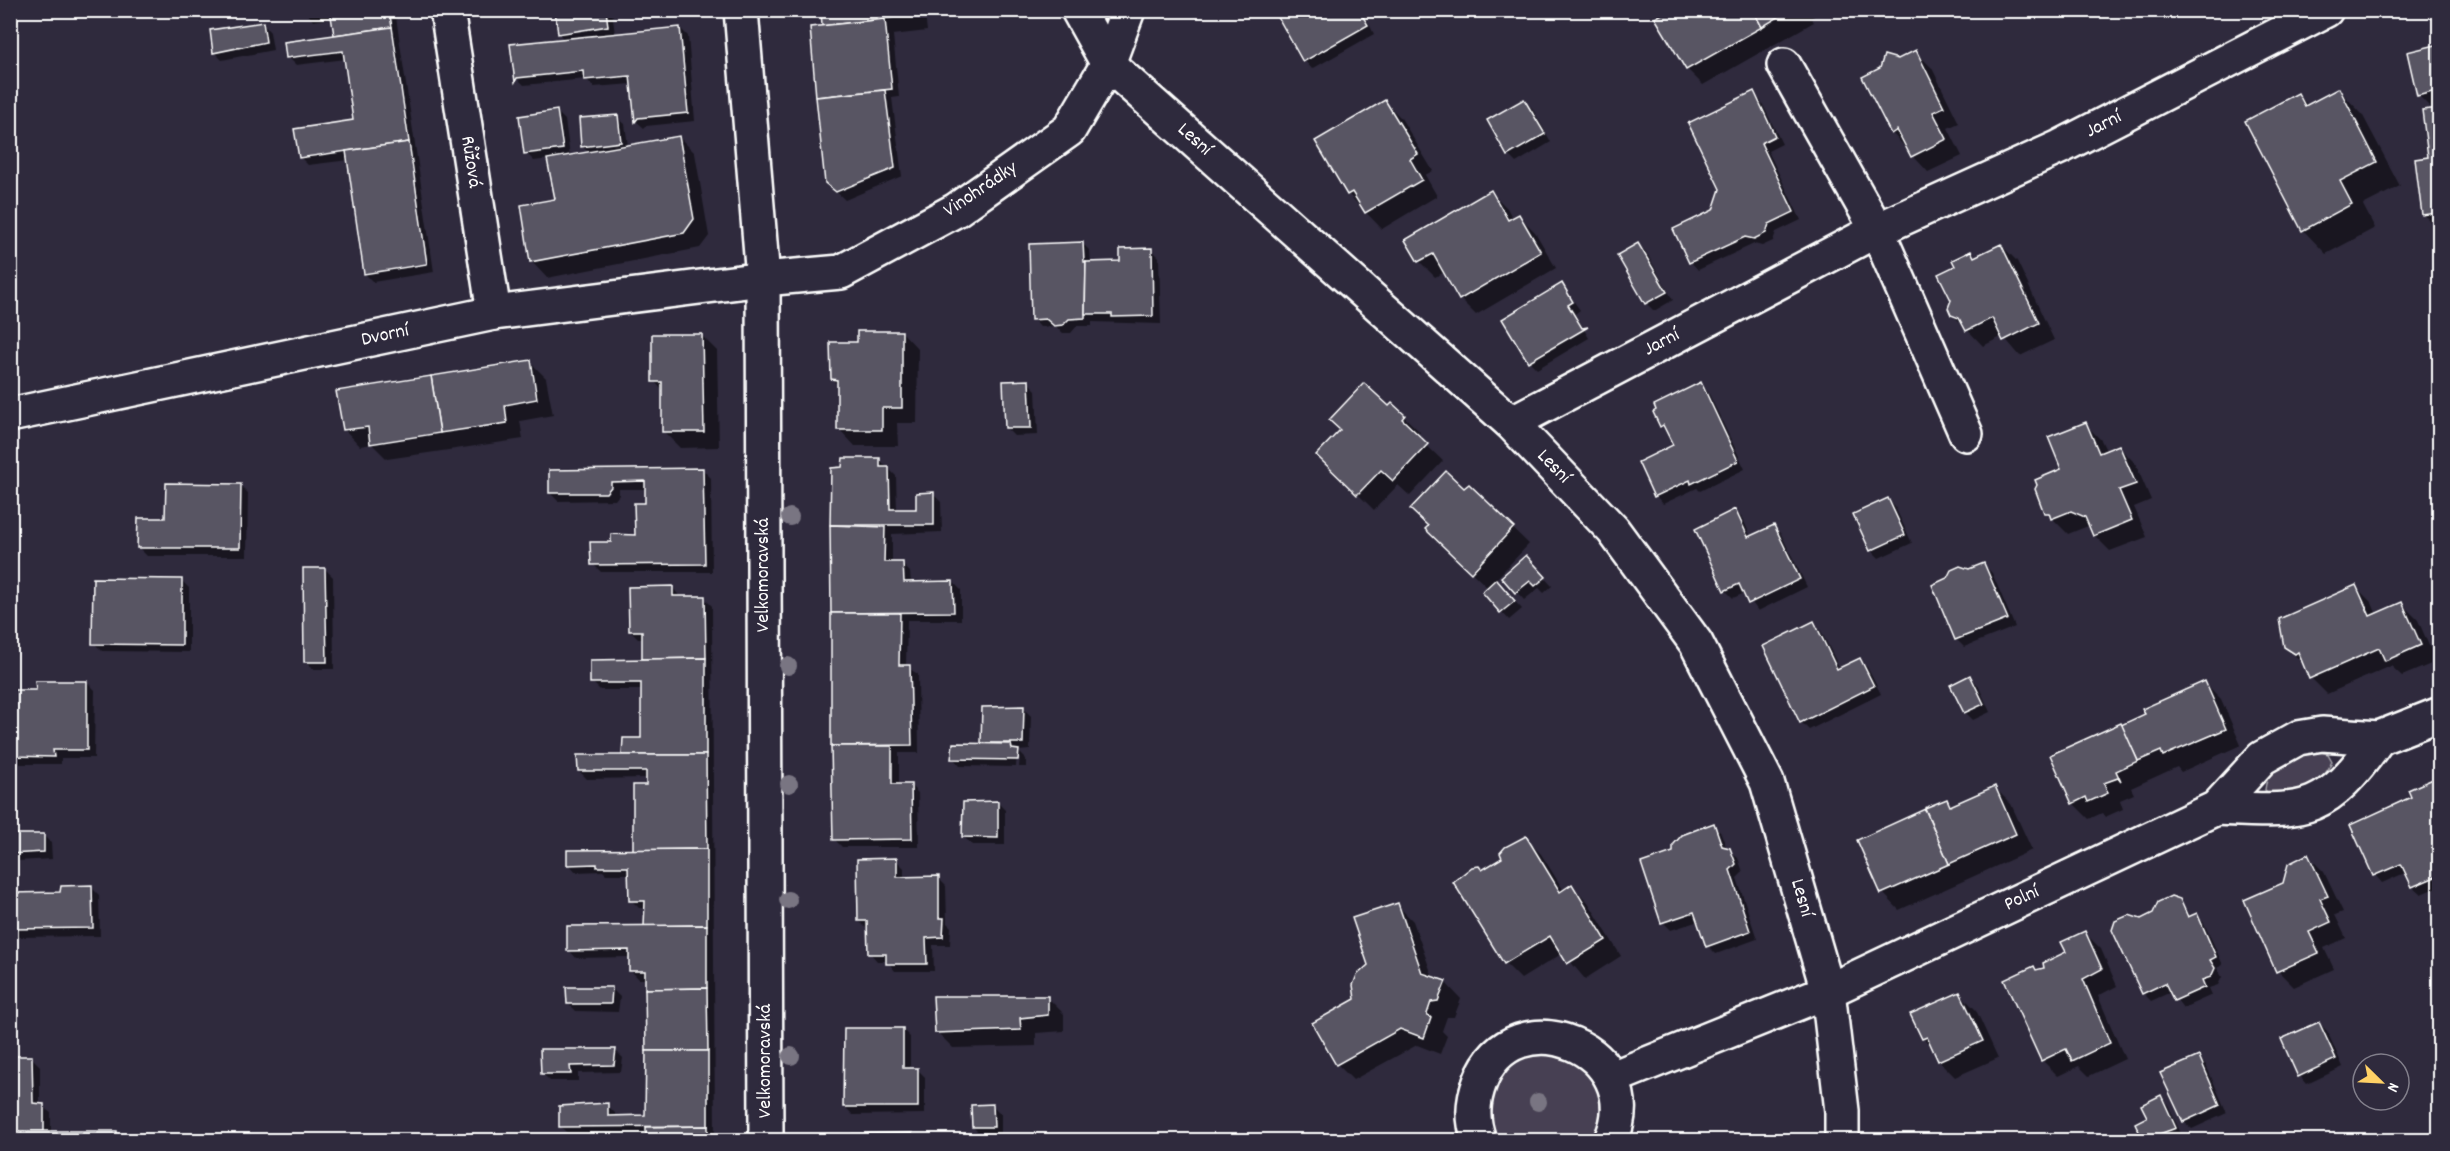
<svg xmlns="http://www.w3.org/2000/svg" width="2450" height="1151" viewBox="0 0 2450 1151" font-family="Dekko,sans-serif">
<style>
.green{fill:#464152;stroke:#a2a0a8;stroke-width:1.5}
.shadow{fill:#0007}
.building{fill:#595564;stroke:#fff;stroke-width:1.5}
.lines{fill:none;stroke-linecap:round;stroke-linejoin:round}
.street-casing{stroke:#fff;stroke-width:38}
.secondary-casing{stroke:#fff;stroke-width:38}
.street{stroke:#2f2a3d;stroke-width:33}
.secondary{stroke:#2f2a3d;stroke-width:33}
.tree{fill:#797582}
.labels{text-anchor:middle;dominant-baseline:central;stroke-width:5;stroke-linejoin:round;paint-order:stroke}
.street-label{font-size:20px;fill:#fff;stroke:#2f2a3d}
</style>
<rect width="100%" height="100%" fill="#2f2a3d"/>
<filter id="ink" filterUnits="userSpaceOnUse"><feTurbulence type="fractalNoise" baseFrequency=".0167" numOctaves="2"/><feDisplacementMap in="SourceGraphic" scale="12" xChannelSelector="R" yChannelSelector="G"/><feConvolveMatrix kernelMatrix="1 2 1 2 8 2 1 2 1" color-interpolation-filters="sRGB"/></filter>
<g filter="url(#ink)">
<!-- green -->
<g class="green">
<path d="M2320 752 2328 754 2332 761C2323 787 2294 792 2270 794L2265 790C2267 763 2297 755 2320 752Z"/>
<path d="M1530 1051 1578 1057 1605 1096 1600 1140H1495L1487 1102 1505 1067Z"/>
</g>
<!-- shadow -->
<g class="shadow">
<path d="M193 10H256L200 18Z"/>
<path d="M305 10H395L434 272 373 282 365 274 349 160 308 165 300 157 355 121 346 59 296 65 288 57 336 36 333 18 313 21Z"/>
<path d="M556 10H612L615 35 680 28 688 36 695 121 646 126 644 128 636 121 632 84 594 87 586 79 524 85 516 77 565 40 559 34Z"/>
<path d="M822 10H921L925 14 927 31 893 35 899 97 892 98 902 176 845 200 826 182 812 28 824 27Z"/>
<path d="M979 10H1002V15L985 16Z"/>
<path d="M1276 10H1362L1374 34 1312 69 1305 61Z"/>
<path d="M1793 10H1824L1811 18 1814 22 1703 85 1687 69Z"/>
<path d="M2199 10H2225L2207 19Z"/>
<path d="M263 24 270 32 273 50 222 60 214 52Z"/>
<path d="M2440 46V231L2423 214 2433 110 2418 95Z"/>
<path d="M1916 52 1932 68 1959 123 1948 128 1962 156 1928 172 1892 133 1898 61Z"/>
<path d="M2339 90 2362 114 2400 186 2363 205 2375 228 2326 254 2303 230 2298 95 2309 106Z"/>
<path d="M1753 93 1761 101 1782 144 1768 151 1801 220 1776 232 1773 241 1762 246 1754 244 1698 270 1691 262 1714 211Z"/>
<path d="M1524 101 1532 108 1551 142 1516 163 1508 155Z"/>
<path d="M1385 102 1401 118 1433 171 1425 175 1437 196 1382 229 1348 194Z"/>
<path d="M557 112 565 120 570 156 589 153 582 146 617 117 625 124 628 146 679 137 695 153 709 236 700 248 547 278 531 261 557 200 549 159 534 161 526 153Z"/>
<path d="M1491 192 1507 208 1513 219 1519 216 1535 232 1556 268 1476 315 1460 299 1445 272 1435 277 1419 261 1407 241Z"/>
<path d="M1082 243 1090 251 1091 264 1122 262 1151 249 1159 257 1161 324 1092 322V326H1077L1071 333H1063L1055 326 1040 327 1033 319Z"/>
<path d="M1638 244 1646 252 1673 300 1654 311 1646 303Z"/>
<path d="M2001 245 2017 261 2054 340 2020 356 2003 336 1983 346 1952 314 1957 267 1971 253 1976 258Z"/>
<path d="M1562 285 1580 310 1575 314 1589 338 1537 369 1529 361Z"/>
<path d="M902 332 918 349 917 423H897L898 446H855L839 429 838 385 832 379 858 344Z"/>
<path d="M701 335 717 351 719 447 680 448 663 431V391L654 381Z"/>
<path d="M530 362 546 378 553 415 520 421 523 439 387 459 372 444 360 446 344 429Z"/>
<path d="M1028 382 1036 390 1038 435 1014 436 1006 428Z"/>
<path d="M1700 384 1708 392 1745 469 1700 491 1697 488 1663 504 1656 496 1640 463 1675 446 1655 412Z"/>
<path d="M1392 405 1420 432 1417 436 1443 461 1410 496 1398 485 1374 510 1318 455Z"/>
<path d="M2085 424 2101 440 2107 452 2119 447 2135 463 2151 500 2134 507 2147 537 2110 551 2094 535 2091 527 2088 526 2068 534 2046 512Z"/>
<path d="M879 459 896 476 897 511 918 510 933 494 941 502 942 532 892 534V564H902L910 572 911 583 953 582 961 590V620H907L906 667 918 674 919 753H899V786L910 785 918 793 919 847H842L834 839 832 469Z"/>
<path d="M703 470 711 478 712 572H601L593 564 612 543 636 536 646 505 647 489H619V495L615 500 558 501 550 493V472Z"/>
<path d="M240 485 248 493 247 556H147L139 548 167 519Z"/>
<path d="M1469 486 1529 544 1495 580 1522 609 1509 620 1484 592 1488 588 1443 545 1430 526Z"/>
<path d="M1888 500 1895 507 1912 543 1879 558 1871 550 1855 514Z"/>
<path d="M1735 511 1743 519 1751 537 1773 526 1781 534 1807 587 1758 611 1745 593 1733 598 1725 590Z"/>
<path d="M1531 563 1552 586 1544 593 1539 588 1524 600 1503 577Z"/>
<path d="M1984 565 1992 573 2015 627 1964 647 1956 639 1934 586Z"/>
<path d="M325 569 333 577 334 669H313L305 661Z"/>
<path d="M181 580 189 588V652L102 651 94 643Z"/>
<path d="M2356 587 2372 603 2377 615 2402 604 2418 620 2436 662 2402 676 2391 666 2327 694 2311 678 2305 665 2286 647Z"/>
<path d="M673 588 681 598H704L712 606 715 1140H647V1134H568L560 1126 607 1105 615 1113V1117H647L646 979H639L631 971V957L576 958 569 950 646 927V908H639L631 900 630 874H606L603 871 576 872 569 864 634 851 648 778 587 779 579 771 624 756 643 739V690H600L592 682 644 661 643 639H638L630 631Z"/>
<path d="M1813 623 1821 631 1840 669 1859 660 1867 667 1881 694 1809 730 1801 722Z"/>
<path d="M1970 677 1978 685 1990 712 1973 720 1965 712 1952 685Z"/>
<path d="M87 682 95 690 94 758H61V764H20L12 756 37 692Z"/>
<path d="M2205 683 2221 699 2241 745 2181 772 2177 767 2131 788 2134 794 2120 800 2123 809 2105 817 2102 813 2089 819 2073 803Z"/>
<path d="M983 708H1023L1031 716 1030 750 1018 751 1026 759V767H1019L1020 755 1017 752 1016 767 960 766 953 758 983 744Z"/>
<path d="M2440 777V886L2421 894 2413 887 2407 872 2382 883 2375 875 2413 798Z"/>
<path d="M1995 788 2011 804 2032 850 1899 910 1883 893 1859 841 1947 800 1953 807Z"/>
<path d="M10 795 17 802 18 835H43L51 843 52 859 18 861V894L62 893 91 887 99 895 100 936 18 937V1058H32L40 1066V1105L51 1113V1133L116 1132 124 1140H10Z"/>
<path d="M997 802 1005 810V845H972L964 837Z"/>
<path d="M1713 825 1721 833 1727 849 1738 858 1743 872 1737 878 1757 939 1716 954 1708 946 1699 921 1671 930 1663 922 1642 864 1675 853Z"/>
<path d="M1525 838 1541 854 1564 891 1572 886 1588 902 1621 956 1585 979 1563 953 1521 979 1505 963 1483 871 1504 858Z"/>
<path d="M2308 856 2324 872 2343 912 2335 915 2346 938 2324 948 2334 969 2294 987 2278 971 2246 901 2284 884Z"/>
<path d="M896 860 904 868V879L938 878 946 886 947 923 951 927 950 945H933L934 971H895L887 961H877L870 953 867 929 859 921Z"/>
<path d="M2179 901 2191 917 2196 915 2204 923 2223 965 2217 968 2222 977 2218 985 2209 988 2212 995 2183 1008 2171 992 2151 1001 2143 993 2141 921Z"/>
<path d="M1397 905 1413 921 1433 978 1445 982 1461 999 1454 1017H1447L1442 1031 1447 1036 1440 1054 1417 1045 1353 1080 1337 1064 1357 1000Z"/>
<path d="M2085 933 2101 949 2117 986 2098 996 2125 1059 2089 1076 2079 1066 2058 1076 2042 1060 2037 972 2046 970 2068 953Z"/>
<path d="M612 989 620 997 618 1012 576 1011 568 1003Z"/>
<path d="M1960 994 1976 1010 1998 1058 1955 1077 1939 1061 1934 1049 1923 1038 1912 1015Z"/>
<path d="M1048 998 1064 1014V1031L1036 1033V1046L953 1048 937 1032Z"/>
<path d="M2319 1023 2327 1031 2343 1067 2307 1084 2300 1076Z"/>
<path d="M902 1029 910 1037V1070L917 1069 925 1077V1114L853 1115 845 1107Z"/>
<path d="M615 1050 623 1058 621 1072 578 1073V1081H550L542 1073Z"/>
<path d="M2198 1058 2206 1065 2227 1113 2192 1129 2184 1122Z"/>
<path d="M2161 1097 2168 1105 2182 1136 2173 1140H2144L2137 1124 2149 1118Z"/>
<path d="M993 1106 1001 1114V1134L981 1135 973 1127Z"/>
<path d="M853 1135H911L917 1140H853Z"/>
</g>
<!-- building -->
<g class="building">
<path d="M330 10H389L392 27 334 35Z"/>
<path d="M555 10H606L608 26 558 34Z"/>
<path d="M821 10H911L912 15 822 26Z"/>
<path d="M1274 10H1359L1368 25 1303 62Z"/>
<path d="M1669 10H1753L1762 27 1686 70 1655 18Z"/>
<path d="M1753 10H1790L1762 27Z"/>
<path d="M885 19 892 89 816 97 810 27Z"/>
<path d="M263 22 266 42 213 53 210 30Z"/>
<path d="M392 27 409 142 299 158 294 129 353 120 343 51 286 58 284 42Z"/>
<path d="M680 27 688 113 638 118 635 122 630 76 584 80 583 71 517 78 515 82 510 44Z"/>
<path d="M2440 44V90L2417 96 2407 52Z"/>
<path d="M1916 50 1944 107 1933 112 1947 139 1911 157 1897 130 1891 134 1862 77 1880 68 1884 55 1898 59Z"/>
<path d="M2339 88 2377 162 2340 181 2352 204 2302 231 2245 121 2298 93 2305 106Z"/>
<path d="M885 90 895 168 836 192 825 183 816 97Z"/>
<path d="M1754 91 1775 136 1761 143 1794 212 1769 224 1766 233 1754 239 1745 237 1689 263 1673 229 1713 210 1720 189 1688 123Z"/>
<path d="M1524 99 1545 134 1507 156 1487 120Z"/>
<path d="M1385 100 1418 154 1410 159 1422 180 1365 213 1352 192 1347 195 1315 141Z"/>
<path d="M2440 108V241L2436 213 2422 215 2415 159 2428 157 2422 110Z"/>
<path d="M557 110 563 149 524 154 519 116Z"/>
<path d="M618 115 621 142 581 147 579 118Z"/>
<path d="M679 136 694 219 684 233 530 262 521 205 555 199 547 159Z"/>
<path d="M409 142 427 264 364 274 346 151Z"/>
<path d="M1491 190 1508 220 1519 214 1541 252 1459 300 1433 254 1418 262 1405 240Z"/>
<path d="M1083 242 1084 262H1086L1085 318 1069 319 1063 325 1054 326 1046 319 1031 320 1029 244Z"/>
<path d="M1638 243 1667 292 1645 304 1617 255Z"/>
<path d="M2001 244 2039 323 2003 341 1992 318 1966 331 1959 318 1951 315 1948 308 1951 300 1938 274 1955 266 1952 260 1971 251 1974 257Z"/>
<path d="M1152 248 1153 316 1112 317V314H1085L1086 262 1120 261V249Z"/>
<path d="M1562 283 1573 302 1568 305 1582 328 1588 327 1528 362 1502 319Z"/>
<path d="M857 331H902V408H882V430H837V380L831 379 830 342H857Z"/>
<path d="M652 334H702L704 432H662V382H652Z"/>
<path d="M531 360 537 399 505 405 507 423 440 433 431 376Z"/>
<path d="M431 376 440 433 370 444 368 427 343 430 336 391Z"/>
<path d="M1029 380 1031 428H1005L1003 381Z"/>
<path d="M1701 382 1738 461 1691 484 1690 480 1654 497 1638 462 1673 445 1663 425 1660 427 1653 412 1656 410 1654 405Z"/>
<path d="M1364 383 1389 406 1392 403 1405 415 1402 419 1428 444 1393 481 1381 470 1357 495 1316 455 1340 430 1329 420Z"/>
<path d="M2086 422 2099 453 2119 445 2136 484 2119 490 2132 520 2093 536 2085 517 2071 511 2051 519 2049 513H2044L2035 489 2037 485 2035 480 2061 469 2048 437Z"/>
<path d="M843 458H880V467H889L890 509H916V493L934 492V525H830L831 468 842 467Z"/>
<path d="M703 468 705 564 591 565 590 542H611V534L635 535 634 503H645V481L611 482V487L606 493H549V470Z"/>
<path d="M1446 471 1464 488 1469 484 1514 527 1471 573 1425 529 1428 526 1410 509Z"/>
<path d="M166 483 241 484 240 548H137L138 518H165Z"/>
<path d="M1888 498 1905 535 1870 551 1853 514Z"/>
<path d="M1735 509 1748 537 1774 525 1800 579 1748 604 1739 584 1724 591 1695 529Z"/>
<path d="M830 525 885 527 884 562H903L904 582 953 581 954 612 831 613Z"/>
<path d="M1526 555 1546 577 1535 586 1530 581 1515 593 1501 577Z"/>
<path d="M1984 563 2008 619 1955 640 1932 585 1947 578 1951 570 1960 566 1969 569Z"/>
<path d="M303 568H325L327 662H304Z"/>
<path d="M93 578 182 579V645L92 644Z"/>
<path d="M1496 579 1515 601 1500 613 1482 592Z"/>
<path d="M2356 585 2370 616 2402 602 2421 645 2385 661 2379 648 2309 679 2298 652 2295 654 2284 647 2279 619Z"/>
<path d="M673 586V596H705L706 658 642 659V631H629L628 587Z"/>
<path d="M831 613H900L899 665H910L912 745 831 746Z"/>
<path d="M1814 621 1837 669 1860 658 1874 686 1800 723 1763 646Z"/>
<path d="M706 658V755H622L623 738H641V683H590V660Z"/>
<path d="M1970 675 1984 704 1964 713 1950 685Z"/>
<path d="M35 681H87V750H53L54 757 11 756 12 690H36Z"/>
<path d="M2205 681 2226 729 2163 756 2161 751 2138 761 2121 725 2145 714 2142 709Z"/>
<path d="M1024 706 1023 743H981L982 707Z"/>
<path d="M2121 723 2138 761 2116 771 2121 782 2118 778 2104 783 2108 793 2088 802 2086 797 2072 804 2050 755Z"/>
<path d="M953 743 1011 744 1012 749 1019 750 1018 760 951 759Z"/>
<path d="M831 746H892V784H911L912 839 833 840Z"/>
<path d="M577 755H706L707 849 633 850V785H646V771H578Z"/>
<path d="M2440 776V875L2412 887 2401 864 2373 876 2350 825 2411 797 2408 790Z"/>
<path d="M1995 786 2016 834 1949 864 1925 808 1947 799 1950 806Z"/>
<path d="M998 801V838L962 837 963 802Z"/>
<path d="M1925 809 1949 864 1881 894 1857 840Z"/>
<path d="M10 822 11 834H44V852L10 854Z"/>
<path d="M1714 823 1722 846 1730 848 1736 864 1730 870 1750 931 1706 947 1694 912 1661 923 1641 863 1673 852V845L1682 835Z"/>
<path d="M1526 836 1560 892 1572 884 1606 940 1567 964 1550 936 1504 964 1453 882 1472 867 1479 866 1482 870 1502 858 1500 853 1505 847Z"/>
<path d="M707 849V925L644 926 645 901H629L628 867H597V864L567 865V850Z"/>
<path d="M2308 854 2328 896 2320 899 2331 922 2309 932 2319 953 2276 972 2244 900 2283 883 2288 864Z"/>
<path d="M897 858V877L939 876V918H944L943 937 926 938 927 964H886V954H868L867 921H858L857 859Z"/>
<path d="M10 881 11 893 60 892 61 886 92 885 93 928 10 929Z"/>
<path d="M2171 896 2180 899 2188 917 2197 913 2216 957 2210 960 2215 968 2211 977 2202 980 2205 987 2174 1001 2165 983 2142 994 2112 930 2115 921 2129 915 2141 919 2153 913 2158 902Z"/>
<path d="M1398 903 1422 973 1446 981 1438 1001 1431 1002 1427 1014 1431 1018 1424 1038 1400 1029 1336 1065 1312 1023 1355 999 1353 985 1357 975 1368 965 1352 918Z"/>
<path d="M707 925V988L645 989V971H629V950L567 951V926Z"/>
<path d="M2085 931 2102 969 2083 979 2110 1043 2072 1061 2066 1049 2041 1061 2004 980 2034 966 2036 970 2044 968 2043 963 2066 952 2061 942Z"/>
<path d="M566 987H612L611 1004H567Z"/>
<path d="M707 988 708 1051H646L645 989Z"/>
<path d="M1960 992 1983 1041 1938 1061 1927 1037 1922 1039 1910 1014Z"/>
<path d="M933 996H1048V1015L1020 1018 1021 1030 935 1033Z"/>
<path d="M2319 1022 2336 1059 2298 1077 2281 1039Z"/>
<path d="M844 1028H903V1068H918V1107H843Z"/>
<path d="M540 1049H616L614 1065 570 1066 571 1074H541Z"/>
<path d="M646 1051H708V1126L559 1127V1106L608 1103V1116L645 1115Z"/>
<path d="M10 1056H32L33 1103 44 1104V1131H10Z"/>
<path d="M2199 1056 2220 1105 2183 1122 2160 1073Z"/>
<path d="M2161 1095 2176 1128 2143 1140 2135 1123 2147 1117 2141 1105Z"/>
<path d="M993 1104 994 1127H972L971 1105Z"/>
<path d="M708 1126V1140H646V1127Z"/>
<rect x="10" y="1131" width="107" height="9"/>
<path d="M912 1133V1140H852V1134Z"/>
</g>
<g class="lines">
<!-- street casing -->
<g class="street-casing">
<g id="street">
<path d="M447 10 494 313"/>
<path d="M1078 10 1108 64 1511 423 1613 530 1696 643 1767 782 1828 991 1842 1111V1140"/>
<path d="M1784 65 1877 230 1966 434"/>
<path d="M10 415 494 313 763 279 841 272 956 210 1069 130 1108 64 1128 10"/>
<path d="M1511 423 1877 230 2060 147 2326 10"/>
<path d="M2216 808C2307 812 2323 816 2379 738"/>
<path d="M1612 1078 1828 991 2216 808 2262 758 2298 738 2322 734 2379 738 2440 714"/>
<path d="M1479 1140C1472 1120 1472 1103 1480 1082 1513 993 1651 1050 1611 1140"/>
</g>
</g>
<!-- secondary casing -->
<g class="secondary-casing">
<path id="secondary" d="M741 10 763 279 766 1140"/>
</g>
<!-- street -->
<use href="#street" class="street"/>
<!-- secondary -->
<use href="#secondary" class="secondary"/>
</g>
<!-- trees -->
<g class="tree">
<circle cx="790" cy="517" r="9"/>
<circle cx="788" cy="666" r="9"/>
<circle cx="789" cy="784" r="9"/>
<circle cx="788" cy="900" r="9"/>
<circle cx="791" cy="1056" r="9"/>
<circle cx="1538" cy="1102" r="9"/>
</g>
</g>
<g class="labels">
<!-- street labels -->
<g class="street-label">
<text transform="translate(2104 125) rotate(-27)">Jarní</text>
<text transform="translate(1194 140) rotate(42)">Lesní</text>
<text transform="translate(470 162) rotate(81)">Růžová</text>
<text transform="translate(981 190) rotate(-34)">Vinohrádky</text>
<text transform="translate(385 336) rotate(-12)">Dvorní</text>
<text transform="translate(1662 343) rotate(-28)">Jarní</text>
<text transform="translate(1553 467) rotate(46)">Lesní</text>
<text transform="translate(764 575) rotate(-90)">Velkomoravská</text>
<text transform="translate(1801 898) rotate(74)">Lesní</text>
<text transform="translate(2022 899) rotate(-25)">Polní</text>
<text transform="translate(766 1061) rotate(-90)">Velkomoravská</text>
</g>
</g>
<!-- margin -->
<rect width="2450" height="1151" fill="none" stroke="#2f2a3d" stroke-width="36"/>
<rect x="18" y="18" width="2414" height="1115" fill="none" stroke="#fff" stroke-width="2" filter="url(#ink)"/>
<!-- north arrow -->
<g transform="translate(2381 1082) rotate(114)"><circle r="28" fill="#2f2a3d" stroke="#827f8b" stroke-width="1.5"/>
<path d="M0-4.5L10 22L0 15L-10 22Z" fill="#ffd166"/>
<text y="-9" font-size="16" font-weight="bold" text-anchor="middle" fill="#ffffff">N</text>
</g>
</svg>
